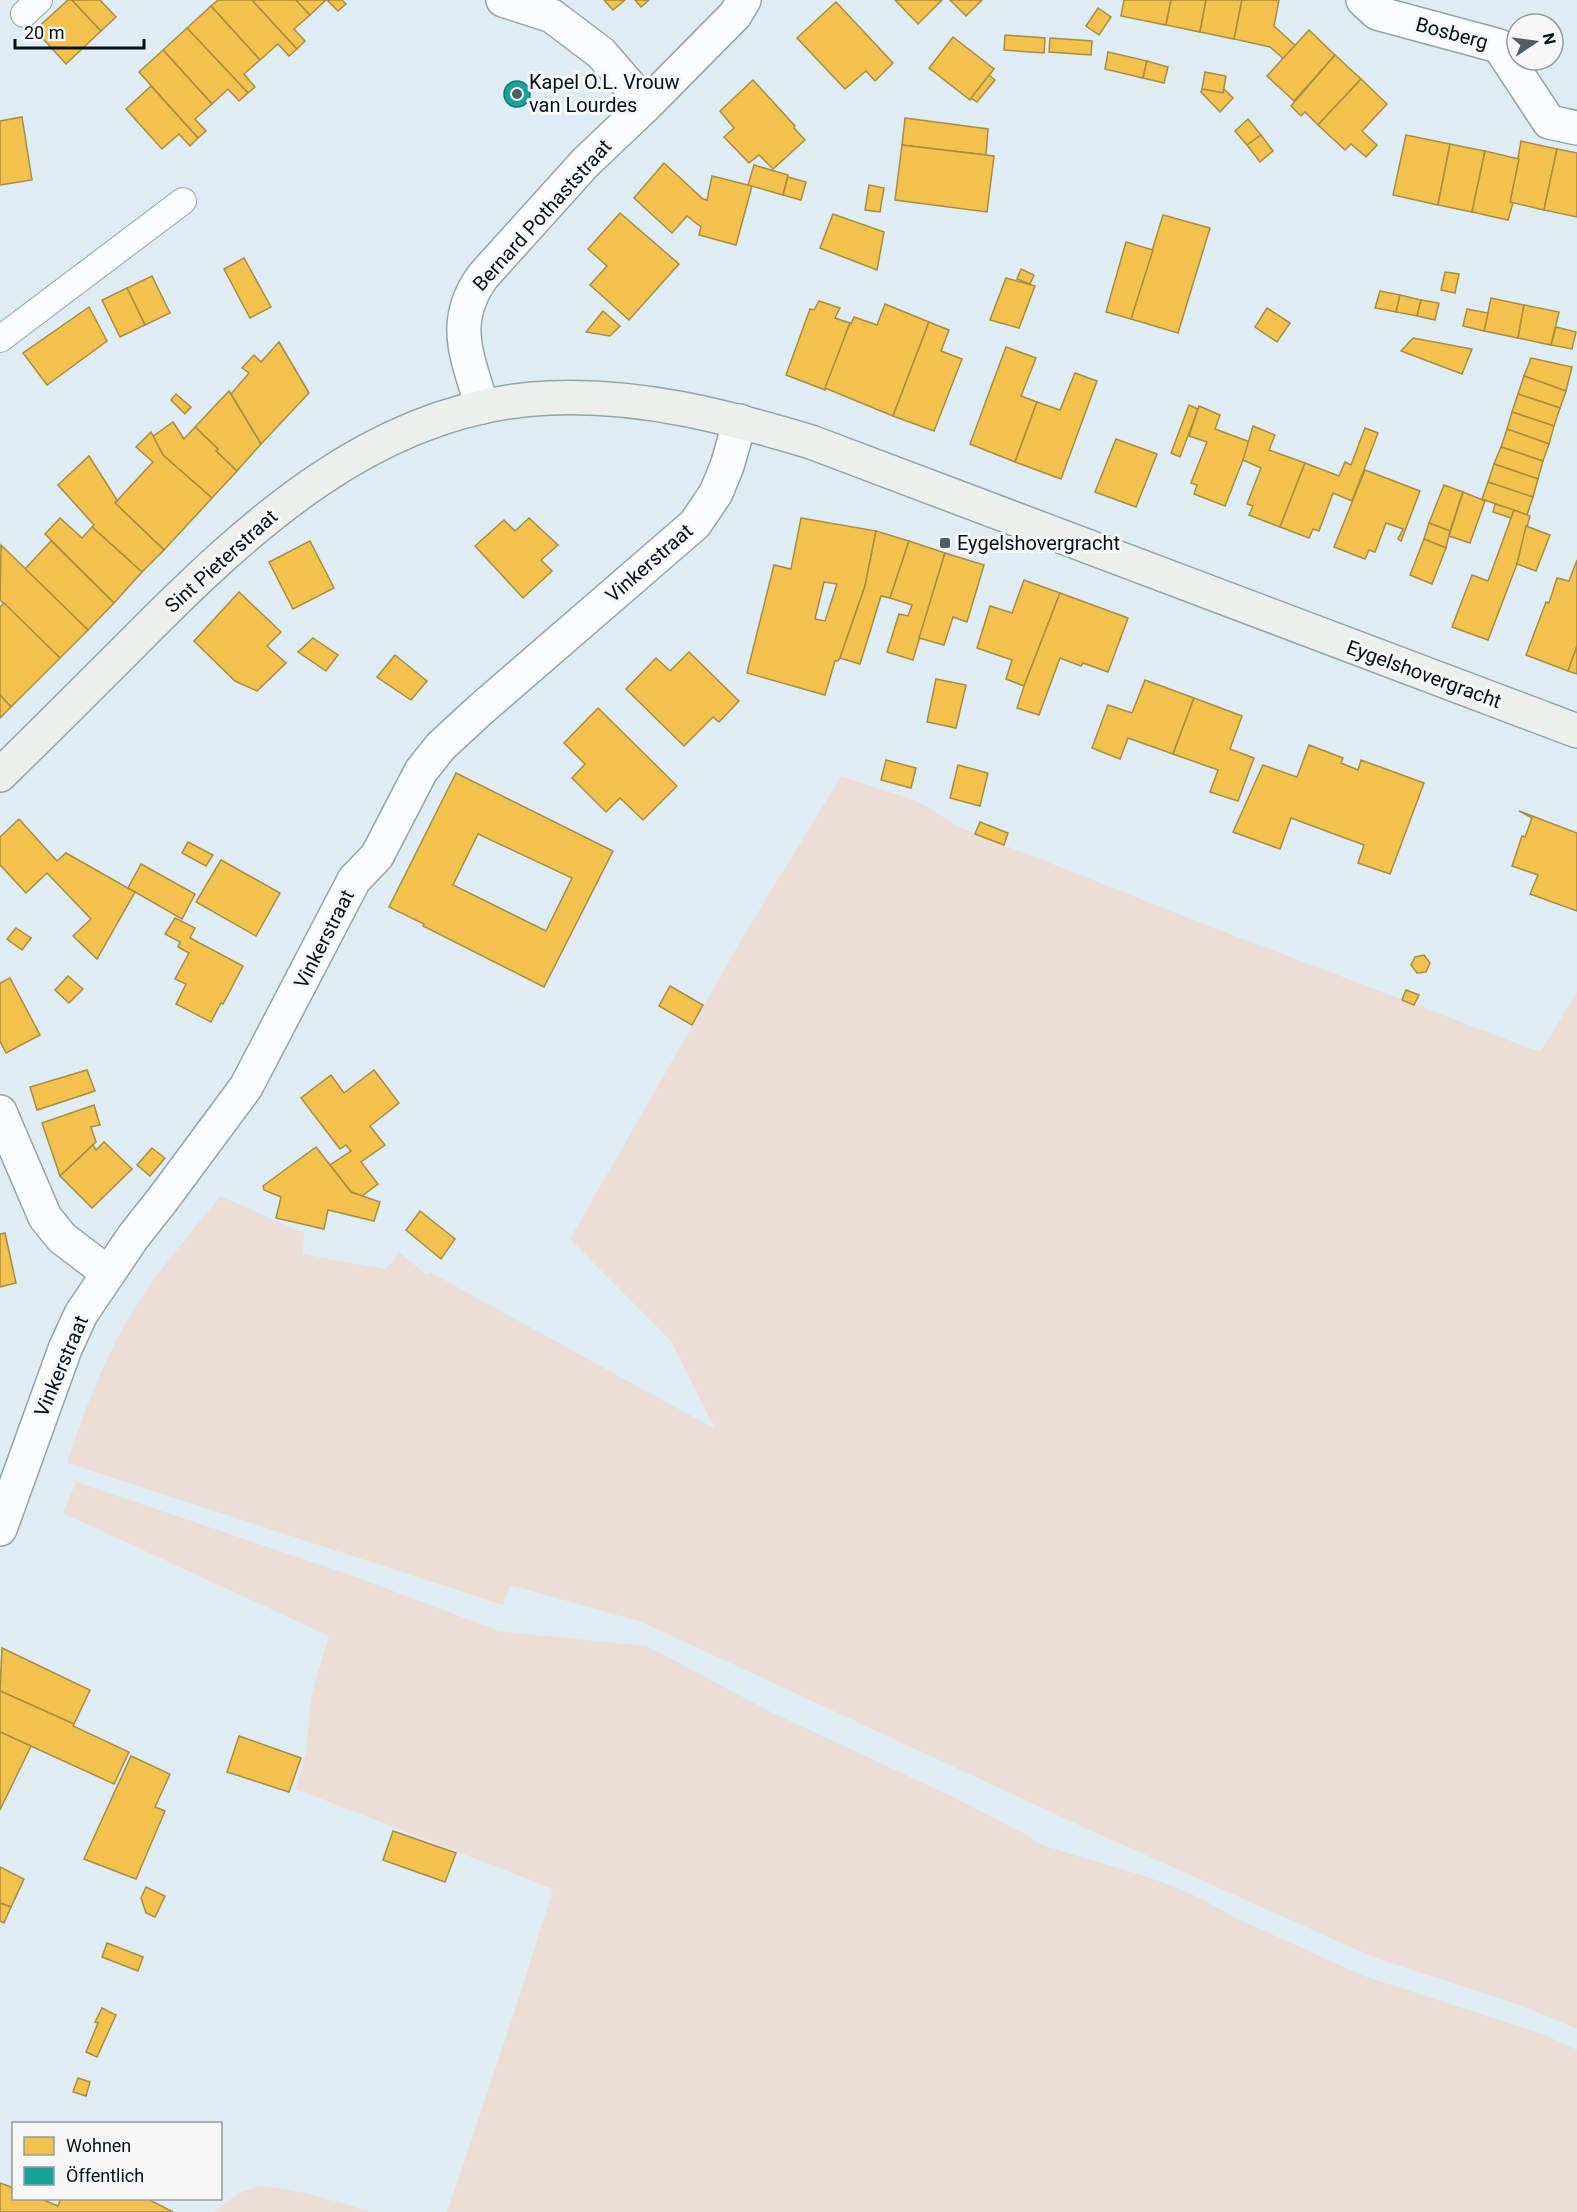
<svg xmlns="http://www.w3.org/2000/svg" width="1577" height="2212" viewBox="0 0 1577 2212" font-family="Roboto,sans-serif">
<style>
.green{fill:#ecded6}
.homes{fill:#f2c14e;stroke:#a98c3f;stroke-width:1.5;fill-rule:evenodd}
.public{fill:#17a398;stroke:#107772;stroke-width:1.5}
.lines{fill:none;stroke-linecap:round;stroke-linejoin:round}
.lane-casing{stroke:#92a4ad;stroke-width:28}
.street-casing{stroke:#92a4ad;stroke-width:36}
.secondary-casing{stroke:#92a4ad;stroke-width:36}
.lane{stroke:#fafcfd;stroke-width:26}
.street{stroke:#fafcfd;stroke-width:33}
.secondary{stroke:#ecefea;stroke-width:33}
.poi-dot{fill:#4e5e67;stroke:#f7f7f7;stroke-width:2}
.labels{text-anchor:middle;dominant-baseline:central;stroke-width:6;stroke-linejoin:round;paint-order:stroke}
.street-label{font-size:20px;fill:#00111b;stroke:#f7f7f7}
.poi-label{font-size:20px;fill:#00111b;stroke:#f7f7f7;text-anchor:start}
</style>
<rect width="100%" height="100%" fill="#deecf3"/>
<!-- green -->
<g class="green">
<path d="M841 776 917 801 959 827 1201 923 1540 1052 1577 992V2029L1520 2005 1375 1958 1081 1826 642 1622 510 1585 503 1605 67 1463C83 1414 101 1367 126 1322 152 1277 188 1237 220 1196L304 1233 303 1254 384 1269 389 1266 399 1252 427 1275 430 1272 715 1429 671 1341 570 1239 743 937Z"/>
<path d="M76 1482 348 1574 499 1631 647 1646 769 1711 953 1797 1025 1834 1040 1844C1102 1866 1175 1878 1229 1915L1364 1976 1545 2035 1577 2050V2212H447L516 2007 553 1889 296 1789 306 1752 312 1693 329 1636 63 1513Z"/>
<path d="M260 2186C297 2189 334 2200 369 2212H213L239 2193Z"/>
</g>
<!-- homes -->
<g class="homes">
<path d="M68 0H72L101 31 66 64 35 30Z"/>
<path d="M72 0H100L116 17 101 31Z"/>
<path d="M218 0H252L297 49 289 56 278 44 260 60 211 6Z"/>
<path d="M252 0H296L310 15 294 29 305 41 297 49Z"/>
<path d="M296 0H326L310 15Z"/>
<path d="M327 0H342L346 4 338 11Z"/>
<path d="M604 0H625L613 10Z"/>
<path d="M635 0H649L641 7Z"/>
<path d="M895 0H942L918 24Z"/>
<path d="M950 0H982L966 16Z"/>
<path d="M1124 0H1171L1166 25 1121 16Z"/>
<path d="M1171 0H1206L1200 32 1166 25Z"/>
<path d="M1206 0H1242L1234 39 1200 32Z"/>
<path d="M1242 0H1279L1274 26 1296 46 1284 59 1270 47 1234 39Z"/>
<path d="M836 2 893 63 875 81 866 71 845 89 797 38Z"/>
<path d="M211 6 260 60 244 74 255 87 248 93 187 28Z"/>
<path d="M1098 8 1111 17 1099 35 1086 26Z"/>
<path d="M187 28 248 93 239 101 228 89 212 104 163 50Z"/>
<path d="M1309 30 1335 55 1294 101 1267 76Z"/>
<path d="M1005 35 1045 38 1044 53 1004 50Z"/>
<path d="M953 37 994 69 970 100 929 68Z"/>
<path d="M1050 38 1092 41 1091 55 1049 52Z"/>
<path d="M163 50 212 104 195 119 206 131 198 138 139 72Z"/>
<path d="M1108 52 1147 61 1143 78 1105 69Z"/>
<path d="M1335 55 1361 79 1318 125 1305 112 1301 116 1291 106Z"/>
<path d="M1147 61 1168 67 1164 83 1143 78Z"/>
<path d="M1205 72 1226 76 1223 93 1202 89Z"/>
<path d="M989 75 995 80 977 102 971 98Z"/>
<path d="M1361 79 1387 104 1362 131 1377 145 1366 157 1351 144 1345 150 1318 125Z"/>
<path d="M753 80 795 126 794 128 805 140 773 169 759 155 749 163 724 137 734 128 720 111Z"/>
<path d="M151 86 198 138 190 146 179 134 162 149 126 109Z"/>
<path d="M1202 89 1223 93 1224 89 1233 98 1220 112 1201 92Z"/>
<path d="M22 117 32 180 0 185V121Z"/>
<path d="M905 118 988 129 986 155 902 145Z"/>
<path d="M1248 119 1261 135 1247 145 1235 131Z"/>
<path d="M1261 135 1273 151 1260 162 1247 145Z"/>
<path d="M1406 135 1450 144 1438 205 1393 195Z"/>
<path d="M1521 141 1557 149 1544 210 1510 202Z"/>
<path d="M1450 144 1485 151 1472 212 1438 205Z"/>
<path d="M902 145 994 156 987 212 895 200Z"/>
<path d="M1557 149 1577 153V217L1544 210Z"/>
<path d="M1485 151 1519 159 1510 202 1513 203 1508 220 1472 212Z"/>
<path d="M664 163 703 199 707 200 712 176 752 186 736 245 699 235 701 227 687 216 672 233 634 198Z"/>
<path d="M754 165 788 175 783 195 748 185Z"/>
<path d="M788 177 806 182 801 200 783 195Z"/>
<path d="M869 185 884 188 880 212 865 210Z"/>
<path d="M620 213 679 264 629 320 590 285 607 266 588 249Z"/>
<path d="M833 214 884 232 877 270 820 248Z"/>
<path d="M1163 215 1210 228 1178 333 1131 319Z"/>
<path d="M1126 242 1153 250 1131 319 1106 312Z"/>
<path d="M244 258 271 307 250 318 224 269Z"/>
<path d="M1021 269 1034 275 1030 284 1017 279Z"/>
<path d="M1445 272 1459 274 1455 293 1441 290Z"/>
<path d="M152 276 170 313 145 325 127 288Z"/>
<path d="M1006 278 1035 286 1019 328 990 320Z"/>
<path d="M127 288 145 325 120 337 102 300Z"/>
<path d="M1380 291 1400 295 1396 312 1375 308Z"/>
<path d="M1400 295 1421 300 1417 316 1396 312Z"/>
<path d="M1491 298 1524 305 1518 338 1484 331Z"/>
<path d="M1421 300 1439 303 1435 320 1417 316Z"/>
<path d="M819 301 840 308 835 318 850 323 825 390 786 375 810 309 814 310Z"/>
<path d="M885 304 929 322 893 416 825 388 850 323 851 324 854 317 877 325Z"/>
<path d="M1524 305 1559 312 1551 345 1518 338Z"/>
<path d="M89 307 107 341 47 385 23 353Z"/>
<path d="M1267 308 1290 323 1277 342 1255 327Z"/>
<path d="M1467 309 1488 313 1484 331 1463 326Z"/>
<path d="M603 311 620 326 610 336 586 332Z"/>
<path d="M929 322 949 330 941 351 962 359 934 431 893 416Z"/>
<path d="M1556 327 1576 332 1572 349 1551 345Z"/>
<path d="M1413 338 1472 349 1462 374 1401 351Z"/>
<path d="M279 342 309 393 261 444 231 394 249 373 242 368 254 355 261 362Z"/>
<path d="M1006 347 1036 358 1021 396 1037 402 1015 462 970 444Z"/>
<path d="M1531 358 1572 367 1566 391 1524 376Z"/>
<path d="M1075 373 1097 381 1061 479 1015 462 1037 402 1060 410Z"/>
<path d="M1524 376 1566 391 1560 408 1518 394Z"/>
<path d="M229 391 261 444 237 471 216 451 218 449 195 427Z"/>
<path d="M176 394 191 407 185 414 171 400Z"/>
<path d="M1518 394 1560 408 1554 426 1512 412Z"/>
<path d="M1189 405 1198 409 1180 457 1171 453Z"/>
<path d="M1199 406 1220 415 1215 429 1250 442 1225 506 1194 494 1197 485 1191 483 1207 442 1189 436Z"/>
<path d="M1512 412 1554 426 1549 444 1507 429Z"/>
<path d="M173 422 184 439 195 427 218 449 216 451 237 471 212 498 163 455 152 437Z"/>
<path d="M1253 426 1275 435 1269 450 1305 463 1280 527 1249 515 1253 506 1247 504 1261 468 1243 460Z"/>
<path d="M1365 428 1378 433 1352 501 1333 493 1319 531 1313 529 1309 538 1280 527 1305 463 1339 476 1345 462 1351 465Z"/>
<path d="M1507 429 1549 444 1543 461 1501 447Z"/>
<path d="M151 432 163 455 212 498 164 550 115 503 153 462 136 447Z"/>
<path d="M1116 439 1157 454 1136 507 1095 492Z"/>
<path d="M1501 447 1543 461 1538 479 1494 464Z"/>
<path d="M89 456 117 500 115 503 164 550 142 572 92 527 94 525 58 485Z"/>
<path d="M1494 464 1538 479 1533 497 1488 482Z"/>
<path d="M1365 470 1420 491 1401 541 1398 539 1403 529 1386 523 1375 552 1369 550 1365 559 1334 547Z"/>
<path d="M1488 482 1533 497 1527 515 1482 499Z"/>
<path d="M1444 485 1463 492 1450 531 1429 523Z"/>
<path d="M1463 492 1485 501 1470 543 1449 536Z"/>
<path d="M1495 504 1514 510 1511 518 1493 512Z"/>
<path d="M1514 510 1530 516 1517 564 1488 640 1452 627 1472 575 1488 581Z"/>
<path d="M60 518 82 538 92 527 142 572 114 603 45 534Z"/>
<path d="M529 518 558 545 541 560 552 571 523 598 475 546 504 520 515 531Z"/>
<path d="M801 518 876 531 865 586 840 658 838 661H835L825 695 747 673 774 565 791 569ZM824 582 837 584 825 621 815 619Z"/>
<path d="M1429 523 1450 531 1446 548 1424 539Z"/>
<path d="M1526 526 1550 535 1536 571 1517 564Z"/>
<path d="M876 531 909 541 890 598 881 596 860 664 840 658 865 586Z"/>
<path d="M1424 539 1446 548 1432 584 1410 575Z"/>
<path d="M51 541 114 603 88 630 25 569Z"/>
<path d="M310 541 334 588 293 609 269 562Z"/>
<path d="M909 541 945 553 913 660 887 652 899 614 908 616 912 605 890 598Z"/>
<path d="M1 545 88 630 60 658 0 600Z"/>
<path d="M945 553 984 565 967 622 953 617 944 645 919 638Z"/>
<path d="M1577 560V646L1568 671 1526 655 1546 602 1549 603 1557 578 1569 581Z"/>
<path d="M1024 580 1060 593 1024 686 1006 679 1012 660 977 648 990 606 1012 613Z"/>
<path d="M239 592 281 632 267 646 286 663 257 691 235 681 194 641Z"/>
<path d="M1060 593 1128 618 1108 672 1083 663 1081 666 1060 658 1039 715 1017 708 1024 686Z"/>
<path d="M4 603 60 658 11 707 0 695V607Z"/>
<path d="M313 638 338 655 326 671 298 652Z"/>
<path d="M1577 646V674L1568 671Z"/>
<path d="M689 652 739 701 719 722 713 717 684 746 626 689 656 658 670 671Z"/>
<path d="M395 655 427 681 411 700 377 677Z"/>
<path d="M936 679 966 685 956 728 927 722Z"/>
<path d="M1145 680 1194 698 1173 754 1128 738 1120 759 1092 748 1108 705 1132 713Z"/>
<path d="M0 695 11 707 0 718Z"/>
<path d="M1194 698 1242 716 1230 749 1254 758 1238 801 1210 792 1218 770 1173 754Z"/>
<path d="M598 708 677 786 643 820 620 798 606 812 572 778 585 764 564 743Z"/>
<path d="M1309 745 1343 758 1341 763 1358 770 1361 760 1424 783 1390 874 1358 863 1364 845 1291 818 1280 849 1233 832 1263 765 1297 777Z"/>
<path d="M886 760 916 768 911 788 881 780Z"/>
<path d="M958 765 988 773 980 806 950 798Z"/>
<path d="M456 773 613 851 544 987 423 926 424 924 389 907ZM478 834 572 878 546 931 453 885Z"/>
<path d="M1519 811 1577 833V911L1530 894 1538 875 1512 866 1522 836 1525 837 1532 818Z"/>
<path d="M19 819 57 861 66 853 135 892 97 959 73 936 91 919 47 873 26 893 0 865V837Z"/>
<path d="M980 822 1008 833 1004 845 975 834Z"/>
<path d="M188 842 213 855 206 866 182 853Z"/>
<path d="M221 860 280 893 256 936 196 902Z"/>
<path d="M141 864 195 894 182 919 128 888Z"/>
<path d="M175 918 195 928 190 938 243 966 223 1004 221 1003 211 1022 176 1004 186 984 175 979 189 953 178 947 180 942 165 934Z"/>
<path d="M16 928 31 938 22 950 7 939Z"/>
<path d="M1424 955 1430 963 1426 972 1417 973 1411 965 1415 957Z"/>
<path d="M68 976 83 989 69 1003 55 990Z"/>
<path d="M10 978 40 1035 6 1053 0 1041V983Z"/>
<path d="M670 986 703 1005 692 1025 659 1006Z"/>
<path d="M1406 990 1419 995 1414 1005 1402 1000Z"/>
<path d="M87 1070 95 1091 37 1110 30 1087Z"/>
<path d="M374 1070 399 1103 370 1126 385 1145 361 1162 378 1184 362 1196 351 1192 330 1165 351 1151 346 1145 340 1149 301 1098 331 1075 344 1093Z"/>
<path d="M94 1105 100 1125 91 1127 96 1142 60 1176 42 1123Z"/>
<path d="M104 1142 132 1169 92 1208 60 1176 93 1145 96 1150Z"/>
<path d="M316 1147 351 1192 380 1202 374 1221 328 1210 324 1229 276 1218 281 1197 264 1190 263 1186Z"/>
<path d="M152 1148 165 1158 150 1176 137 1165Z"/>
<path d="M420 1211 455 1239 441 1259 406 1230Z"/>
<path d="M5 1233 16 1283 0 1287V1234Z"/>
<path d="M2 1648 90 1690 74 1724 0 1691Z"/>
<path d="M0 1691 74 1724 73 1726 129 1752 114 1784 0 1732Z"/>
<path d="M0 1732 31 1746 0 1810Z"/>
<path d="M239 1736 301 1758 289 1792 227 1772Z"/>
<path d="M131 1756 170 1774 155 1807 165 1811 136 1879 84 1859Z"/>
<path d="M393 1831 456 1853 445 1882 383 1860Z"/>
<path d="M0 1867 24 1879 11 1907 0 1903Z"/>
<path d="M146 1887 165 1896 155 1917 146 1913 141 1898Z"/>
<path d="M0 1903 11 1907 4 1923 0 1921Z"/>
<path d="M107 1943 143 1957 138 1971 102 1957Z"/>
<path d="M102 2008 116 2015 97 2057 86 2052 98 2023 95 2022Z"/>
<path d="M78 2078 90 2082 86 2096 73 2092Z"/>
<path d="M0 2183 14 2188V2198H39L58 2206 61 2198H146L173 2212H0Z"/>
</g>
<!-- public -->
<circle class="public" cx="517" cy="94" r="13"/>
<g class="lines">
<!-- lane casing -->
<g class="lane-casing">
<g id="lane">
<path d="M24 14 39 0"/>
<path d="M0 339 183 201"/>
</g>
</g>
<!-- street casing -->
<g class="street-casing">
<g id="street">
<path d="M503 0 552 16 601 53 646 105"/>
<path d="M1363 0 1377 13 1499 46 1549 122 1577 128"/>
<path d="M482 407C468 357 449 323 483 276L585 163 646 105 735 15 744 0"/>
<path d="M0 1112 45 1217 62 1238 108 1273"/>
<path d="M0 1529 65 1349 81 1314 133 1237 163 1199 246 1087 354 880 377 856 421 771 441 746 480 710 695 524 716 493 727 466 740 421"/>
</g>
</g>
<!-- secondary casing -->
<g class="secondary-casing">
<path id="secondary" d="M0 775C44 732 88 688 132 644 247 528 376 405 549 398 640 394 725 416 811 442L1577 731"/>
</g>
<!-- lane -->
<use href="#lane" class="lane"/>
<!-- street -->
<use href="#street" class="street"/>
<!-- secondary -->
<use href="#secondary" class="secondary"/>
</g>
<!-- markers -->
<g class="poi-dot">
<circle cx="517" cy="94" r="6"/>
<rect x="939" y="537" width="12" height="12" rx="3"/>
</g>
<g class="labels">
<!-- street labels -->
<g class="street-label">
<text transform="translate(1452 33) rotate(15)">Bosberg</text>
<text transform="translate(542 215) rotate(-48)">Bernard Pothaststraat</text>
<text transform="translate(221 561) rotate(-42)">Sint Pieterstraat</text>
<text transform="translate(649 563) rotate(-41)">Vinkerstraat</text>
<text transform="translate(1424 674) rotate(20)">Eygelshovergracht</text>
<text transform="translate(324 939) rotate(-63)">Vinkerstraat</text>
<text transform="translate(61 1366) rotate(-67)">Vinkerstraat</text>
</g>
<!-- poi labels -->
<g class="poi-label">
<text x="529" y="82">Kapel O.L. Vrouw<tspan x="529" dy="23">van Lourdes</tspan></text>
<text x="957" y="543">Eygelshovergracht</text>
</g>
</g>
<!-- legend -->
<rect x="12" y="2122" width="210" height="78" fill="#f7f7f7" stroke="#949b9f" stroke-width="1.5"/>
<rect x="24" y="2137" width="30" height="18" fill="#f2c14e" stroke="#949b9f" stroke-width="1.5"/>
<text x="66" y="2152" font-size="18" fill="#00111b">Wohnen</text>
<rect x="24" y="2167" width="30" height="18" fill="#17a398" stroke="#949b9f" stroke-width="1.5"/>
<text x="66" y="2182" font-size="18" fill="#00111b">Öffentlich</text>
<!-- north arrow -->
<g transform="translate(1535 42) rotate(77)"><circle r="28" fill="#f7f7f7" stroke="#949b9f" stroke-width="1.5"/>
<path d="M0-4.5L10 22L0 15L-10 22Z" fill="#4e5e67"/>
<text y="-9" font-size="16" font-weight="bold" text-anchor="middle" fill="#00111b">N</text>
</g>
<!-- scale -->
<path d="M15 39v9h129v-9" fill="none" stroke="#00111b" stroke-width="3"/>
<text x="24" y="39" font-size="18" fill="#00111b" stroke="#f7f7f7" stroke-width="4.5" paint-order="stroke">20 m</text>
</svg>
